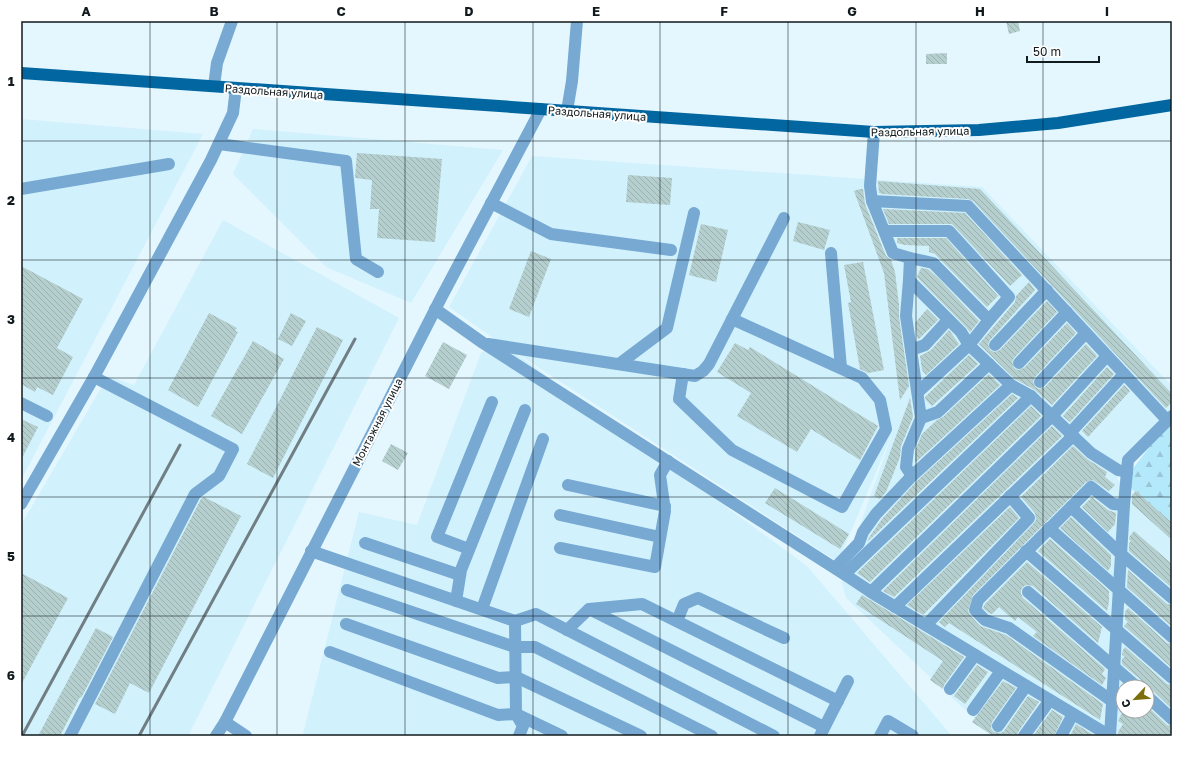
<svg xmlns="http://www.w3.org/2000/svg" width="1193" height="757" viewBox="0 0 1193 757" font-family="'Golos Text',sans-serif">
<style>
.built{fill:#d1f1fd;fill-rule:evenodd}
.forest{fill:url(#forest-firs)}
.building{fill:url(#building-back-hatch)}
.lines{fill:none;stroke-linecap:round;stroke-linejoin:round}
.minor{stroke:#77a9d3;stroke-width:12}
.major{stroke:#0266a1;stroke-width:12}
.rail{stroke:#717e83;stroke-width:3}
.grid{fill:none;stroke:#111a1d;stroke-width:1;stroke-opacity:0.55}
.labels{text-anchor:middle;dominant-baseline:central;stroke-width:4;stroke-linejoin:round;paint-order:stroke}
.street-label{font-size:11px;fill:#111a1d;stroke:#fff}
.neatline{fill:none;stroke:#111a1d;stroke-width:1.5}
.grid-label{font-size:13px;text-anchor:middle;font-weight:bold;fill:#111a1d}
</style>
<defs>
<pattern id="forest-firs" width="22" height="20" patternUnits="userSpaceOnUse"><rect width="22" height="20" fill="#b4e9fb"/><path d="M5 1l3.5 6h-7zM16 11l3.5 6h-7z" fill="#9ac7d7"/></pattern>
<pattern id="building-back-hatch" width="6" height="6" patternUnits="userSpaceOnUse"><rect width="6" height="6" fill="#b5cece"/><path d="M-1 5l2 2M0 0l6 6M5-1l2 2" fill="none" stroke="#9bb0b0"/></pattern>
</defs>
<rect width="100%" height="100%" fill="#e4f7fe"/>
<!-- built -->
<g class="built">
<path d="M21 119 203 134 21 480Z"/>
<path d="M253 129 503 150 411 303 326 267 233 174Z"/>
<path d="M532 156 982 187 1172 386V411L1117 479 1172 531V736H993L846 598 841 579 893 432 838 562 510 349 807 566 952 736H306L303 734 359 512 417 525 481 353 500 343 449 307ZM1123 687H1147V711H1123Z"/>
<path d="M223 220 399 318 188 736H21V525L108 376 134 385Z"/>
</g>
<!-- forest -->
<path class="forest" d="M1172 418V534L1124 480Z"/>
<!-- building -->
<g class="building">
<path d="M1006 21H1018L1020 31 1009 34Z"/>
<path d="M947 53V64H926V54Z"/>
<path d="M357 153 442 159 435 242 377 238 379 209H370L372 180 355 178Z"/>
<path d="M628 175 672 178 670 205 626 202Z"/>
<path d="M878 181 980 189 1172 394V402L1166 408 973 201 968 199 883 194 879 193Z"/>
<path d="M860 189H863L865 204 886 256 891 260 895 272 899 305V317L909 386 900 400 884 273 854 191Z"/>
<path d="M883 209 965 213 1022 275 1010 286 952 224H889Z"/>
<path d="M798 222 830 230 824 250 793 241Z"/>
<path d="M701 224 728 230 716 282 689 275Z"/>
<path d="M897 238H946L998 296 987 307 935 254 929 252V246L905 245 897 243Z"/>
<path d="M531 251 551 259 529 317 509 309Z"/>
<path d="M863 262 884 370 868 373 860 369 848 303 851 302 844 265Z"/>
<path d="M21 266 83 299 57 348 73 357 53 395 37 387 35 392 21 384Z"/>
<path d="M921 268 928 269 938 278 979 321 970 332 966 327 917 277Z"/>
<path d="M1029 282 1035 290 990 340 988 344 990 350 994 352 1000 350 1047 301 1057 312 1014 358 1012 362 1014 368 1018 370 1024 368 1067 323 1076 333 1035 377 1033 381 1035 387 1039 389 1045 387 1086 344 1097 356 1052 405 1035 390 1015 379 979 344 1015 302 1016 296Z"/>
<path d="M927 309 938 320 919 339 917 338 915 323Z"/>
<path d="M209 313 237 328 235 331 238 332 198 407 168 390Z"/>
<path d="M291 313 306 321 292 346 278 339Z"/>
<path d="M317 327 343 340 273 478 247 464Z"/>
<path d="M949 330 959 344 926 375 922 370 920 356 931 350Z"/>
<path d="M253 341 284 359 242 434 211 416Z"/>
<path d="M443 342 467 355 449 389 425 376Z"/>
<path d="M735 343 748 350 750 347 878 426 860 460 811 429 797 452 737 416 751 393 717 372Z"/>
<path d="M969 355 978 364 932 406 926 400 925 397Z"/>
<path d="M1107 367 1114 374 1070 422 1063 416Z"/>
<path d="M989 374 1000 385 915 463V451L922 434 937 420 943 417Z"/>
<path d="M1124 385 1130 391 1088 437 1082 431Z"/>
<path d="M1012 394 1018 398 867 542 870 536 882 519 917 481Z"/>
<path d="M910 398 913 417 901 446 900 457 886 492 880 499 874 496Z"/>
<path d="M1031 406 1041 416 870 582 857 573Z"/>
<path d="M21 419 38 427 21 460Z"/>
<path d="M1052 426 1062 436 894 597 883 591Z"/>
<path d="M391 444 408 453 398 470 382 461Z"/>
<path d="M1073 446 1087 459 1107 472 1105 477 1115 485 1109 491 1093 480 1086 482 973 595 968 611 970 615 980 626 1006 635 1103 704 1100 720 949 623 945 627 939 622 1034 523 1036 520 1035 513 1021 497Z"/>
<path d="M775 488 849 534 840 549 765 503Z"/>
<path d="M1136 491 1172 523V540L1132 504V495Z"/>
<path d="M204 497 241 516 149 693 130 683 115 714 95 704 201 499Z"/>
<path d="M1092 497 1108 510 1116 513 1115 524 1108 532 1082 507Z"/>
<path d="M1010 507 1019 518 923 615 907 605Z"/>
<path d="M1071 517 1111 555V566L1108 571 1060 528Z"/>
<path d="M1134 531 1172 564V588L1129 551V543L1131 541 1129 539 1130 536Z"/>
<path d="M1050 539 1109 591V602L1107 611 1038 551Z"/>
<path d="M1027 562 1102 627 1098 643 1033 586 1026 585 1023 587 1021 590V594L1023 598 1105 669 1102 674 1106 678 1102 685 1033 636 1037 632 1018 617 1015 621 999 607 992 614 989 613 983 608 985 604Z"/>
<path d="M1128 570 1167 604 1172 605V627L1127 587Z"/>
<path d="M21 573 68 598 21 685Z"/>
<path d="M862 595 964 657 944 685 943 689 930 680 943 661 856 604Z"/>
<path d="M1128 608 1167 643 1172 644V668L1124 626 1128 622 1125 619V612Z"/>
<path d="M96 628 113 637 81 698 80 697 60 736H38Z"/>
<path d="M1125 647 1167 684 1172 685V709L1152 690 1147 689V687H1144L1142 681 1122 664V659L1125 656 1122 655 1123 650Z"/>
<path d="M977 665 988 672 965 704 954 696Z"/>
<path d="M1003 681 1016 688 992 722 991 729 994 732 1001 733 1004 731 1028 696 1039 702 1018 732 1017 736H993L972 722Z"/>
<path d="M1147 706 1167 725 1172 726V731L1168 736H1118V732L1123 724 1118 721 1123 711H1147Z"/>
<path d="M1052 710 1063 717 1054 736H1033Z"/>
<path d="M1076 724 1095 736H1070Z"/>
</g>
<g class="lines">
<!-- minor -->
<g class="minor">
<path d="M214 86 217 63 232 21"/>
<path d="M567 111 572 81 577 21"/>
<path d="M874 132 870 186 872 201 893 253 910 258 909 280 961 332 969 345 1011 385 1031 396 1091 453 1118 470 1127 472"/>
<path d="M219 144 346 161 356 259 378 272"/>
<path d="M21 189 169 164"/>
<path d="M872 201 968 206 1167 420"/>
<path d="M491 203 551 234 671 250"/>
<path d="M885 231H949L1009 297 989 320"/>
<path d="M831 253 841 368"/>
<path d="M910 258 933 263 989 320 969 345 918 392"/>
<path d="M909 280 906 316 921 418 908 449 906 467 912 476 1011 385"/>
<path d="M435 309 483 343 847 576 874 594 1110 736"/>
<path d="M488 344 695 376 703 371 709 364 784 218"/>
<path d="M995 345 1047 290"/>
<path d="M911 350 925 345 948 320"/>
<path d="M1019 363 1067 312"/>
<path d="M619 364 667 328 694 213"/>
<path d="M683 374 679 399 732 450 842 507 886 429 880 400 862 378 732 319"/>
<path d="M1040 382 1086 333"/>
<path d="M21 403 47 416"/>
<path d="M921 418 938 412 989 364"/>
<path d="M1070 433 1124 374"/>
<path d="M568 485 665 506"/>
<path d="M21 504 94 377 211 160 233 113 236 88"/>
<path d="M1071 507 1121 554 1172 598"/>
<path d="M560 515 660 537"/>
<path d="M1049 528 1172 637"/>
<path d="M365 543 460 575"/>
<path d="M560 548 655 567 665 511 660 475 668 461"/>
<path d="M469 549 437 537 492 402"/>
<path d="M311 551 515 621 516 714 523 726 519 736"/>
<path d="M1026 551 1172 678"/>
<path d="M835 568 859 543 863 532 876 514 912 476"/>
<path d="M845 574 1031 396"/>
<path d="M347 590 515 647H535L712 736"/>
<path d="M871 592 1052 416 1107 356"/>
<path d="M1028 592 1137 687"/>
<path d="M456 601 461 570 525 410"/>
<path d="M895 607 1073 436"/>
<path d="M482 609 543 439"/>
<path d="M589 609 642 604 838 701"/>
<path d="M515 621 536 614 774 736"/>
<path d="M677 621 684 604 698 598 784 638"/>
<path d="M346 624 498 678 516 677 641 736"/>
<path d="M926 625 1029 518 1010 496"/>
<path d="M567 630 589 609 824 727"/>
<path d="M330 652 498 715 516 714 562 736"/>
<path d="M950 689 975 655"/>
<path d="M1147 696 1172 719"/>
<path d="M1112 701 1009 628 985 620 975 610 978 600 1091 487 1113 504 1124 505"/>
<path d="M973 710 1001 671"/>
<path d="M225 722 246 736"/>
<path d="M998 726 1026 686"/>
<path d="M70 736 195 494 219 476 233 449 94 377"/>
<path d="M216 736 225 722 441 298 541 109"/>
<path d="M820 736 848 681"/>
<path d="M880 736 888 721 913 736"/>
<path d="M1024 736 1050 700"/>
<path d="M1061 736 1073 714"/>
<path d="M1110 736 1124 505 1128 460 1172 416"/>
</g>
<!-- major -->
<path class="major" d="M21 73 874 132 979 130 1058 123 1172 105"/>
<!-- rail -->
<g class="rail">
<path d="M22 736 180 445"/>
<path d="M139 736 355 339"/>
</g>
</g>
<!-- grid -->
<path class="grid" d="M150 21V736M277 21V736M405 21V736M533 21V736M660 21V736M788 21V736M916 21V736M1043 21V736M21 141H1172M21 260H1172M21 378H1172M21 497H1172M21 616H1172"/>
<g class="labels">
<!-- street labels -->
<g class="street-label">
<text transform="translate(274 91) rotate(4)">Раздольная улица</text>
<text transform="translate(597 113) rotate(4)">Раздольная улица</text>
<text transform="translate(920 131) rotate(-1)">Раздольная улица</text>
<text transform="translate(377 422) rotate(-63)">Монтажная улица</text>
</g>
</g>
<!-- border -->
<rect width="1193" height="757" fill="none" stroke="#ffffff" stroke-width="44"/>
<!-- north arrow -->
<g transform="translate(1135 699) rotate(244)"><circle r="19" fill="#ffffff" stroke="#a0a3a5"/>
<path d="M0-3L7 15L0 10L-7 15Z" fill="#7c6e0b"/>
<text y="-6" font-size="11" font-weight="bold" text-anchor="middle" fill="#111a1d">С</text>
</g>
<!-- scale -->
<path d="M1027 56v6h72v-6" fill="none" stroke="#111a1d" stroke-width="2"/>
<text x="1033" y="56" font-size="12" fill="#111a1d" stroke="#ffffff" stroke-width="3" paint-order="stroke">50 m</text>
<rect x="22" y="22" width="1149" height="713" class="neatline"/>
<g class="grid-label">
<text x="86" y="16">A</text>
<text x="214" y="16">B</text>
<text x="341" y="16">C</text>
<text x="469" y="16">D</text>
<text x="596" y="16">E</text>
<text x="724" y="16">F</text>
<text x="852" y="16">G</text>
<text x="980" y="16">H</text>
<text x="1107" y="16">I</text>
<text x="11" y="86">1</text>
<text x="11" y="205">2</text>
<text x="11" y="324">3</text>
<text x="11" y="442">4</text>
<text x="11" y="561">5</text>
<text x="11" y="680">6</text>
</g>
</svg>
